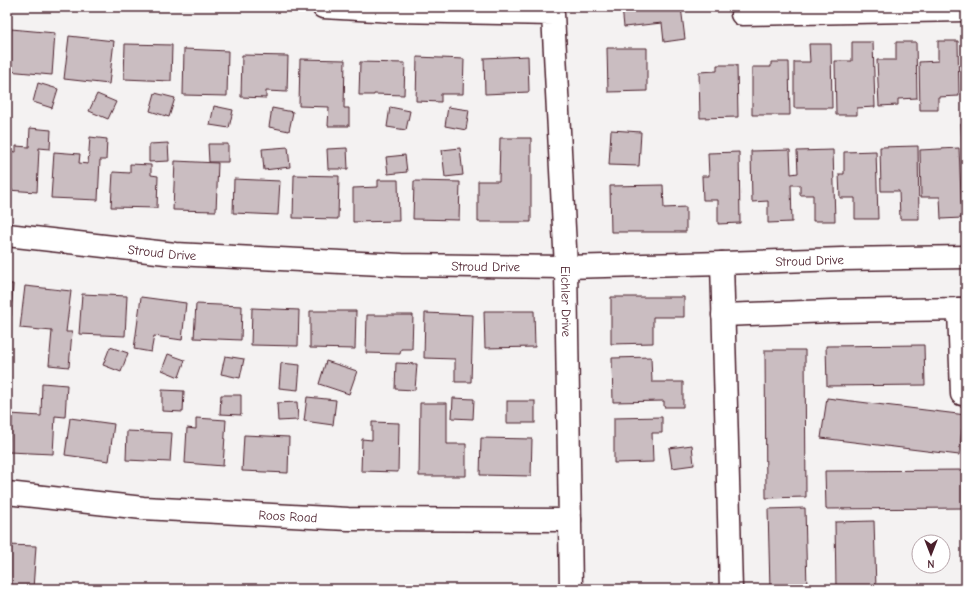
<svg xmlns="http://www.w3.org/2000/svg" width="973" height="596" viewBox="0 0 973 596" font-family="'Comic Neue',sans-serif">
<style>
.building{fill:#cabdc1;stroke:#4a1f2b}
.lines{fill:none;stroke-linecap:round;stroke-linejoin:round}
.minor-casing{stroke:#4a1f2b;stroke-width:25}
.minor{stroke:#fff;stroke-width:22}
.labels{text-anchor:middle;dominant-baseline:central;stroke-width:4;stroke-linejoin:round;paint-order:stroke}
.street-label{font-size:13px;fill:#4a1f2b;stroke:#fff}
</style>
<rect width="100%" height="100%" fill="#f4f2f2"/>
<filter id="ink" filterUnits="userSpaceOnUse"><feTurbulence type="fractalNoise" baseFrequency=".025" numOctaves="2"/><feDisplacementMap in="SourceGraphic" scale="8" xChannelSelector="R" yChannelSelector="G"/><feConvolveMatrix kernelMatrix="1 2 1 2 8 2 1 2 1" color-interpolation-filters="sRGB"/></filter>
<g filter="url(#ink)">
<!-- building -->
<g class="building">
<path d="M622 7H681L685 39 664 42 662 23 624 27Z"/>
<path d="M11 29 55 33 52 75 7 71Z"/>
<path d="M69 36 114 41 109 84 64 79Z"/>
<path d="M938 41H958L959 96 938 97V110H920L919 62 938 61Z"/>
<path d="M852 42H873L875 107 857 108V115H836L835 61H852Z"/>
<path d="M896 42H916L917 98 898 99V105L879 106 877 60H896Z"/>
<path d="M125 44 172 45 171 81 124 79Z"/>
<path d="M809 44H831L832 108H794V62H810Z"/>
<rect x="965" y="47" width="1" height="32"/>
<path d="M607 48H647V91L608 92Z"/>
<path d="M184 49 228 51 227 96 183 95Z"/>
<path d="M242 55 288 56 287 92 266 91V98L241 97Z"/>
<path d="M528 56 529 92 485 94 484 58Z"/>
<path d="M417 57 464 59 463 94H441V102L416 101Z"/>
<path d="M300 59 345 60 344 108H349V126H328L329 107 299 106Z"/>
<path d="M360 62 405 63 404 95 374 94V95H359Z"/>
<path d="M771 62H789L790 115H752V67H771Z"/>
<path d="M717 65H737L738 117 700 118 699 72 717 71Z"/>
<path d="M38 83 58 89 52 108 33 102Z"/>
<path d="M155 93 175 98 169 117 150 111Z"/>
<path d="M97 94 116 102 108 119 89 111Z"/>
<path d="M214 106 233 110 229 128 210 125Z"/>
<path d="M390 107 410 111 406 130 387 127Z"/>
<path d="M448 107 469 110 466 130 445 126Z"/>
<path d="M272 108 293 112 289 131 269 127Z"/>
<path d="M961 124H966V197L964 198Z"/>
<path d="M30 128 51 130 50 149 39 148 37 192 7 190V151L16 152V146L29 147Z"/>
<path d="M611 130 641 132 639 166 609 165Z"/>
<path d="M90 137 107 139 106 160H100L98 200 51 198 54 152 80 154 79 163 88 164Z"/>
<path d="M500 138H531V222H478V181H499Z"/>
<path d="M168 143 169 161 149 162V144Z"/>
<path d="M208 144H228V162H209Z"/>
<path d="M918 146 919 219H900L899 191H881L880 147Z"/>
<path d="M288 147 290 167 264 170 262 149Z"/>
<path d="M347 148 348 169H328L327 149Z"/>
<path d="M460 148 463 175 445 177 442 150Z"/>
<path d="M959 148 962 218 941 219 940 197H921L920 150Z"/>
<path d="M790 150 791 174 798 173 797 151 833 150 835 221H813V195H800V185H791L792 222 768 223V201L752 202 751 151Z"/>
<path d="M876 151 878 219H855V198H840L839 174H844V152Z"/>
<path d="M739 152 740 223 718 224V200H703L702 176H709L708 153Z"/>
<path d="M405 155 407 172 388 174 386 157Z"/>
<path d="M175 161 218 163 216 211 173 210Z"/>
<path d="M130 164 151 165V175L158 176 157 208 111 207 113 172 130 173Z"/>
<path d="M294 175 339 176 338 219 293 218Z"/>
<path d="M234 179 280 181 278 215 233 213Z"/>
<path d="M378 180H398L399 221 353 222V188L378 187Z"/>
<path d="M414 181 460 182 459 220 413 219Z"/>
<path d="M663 185 664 208 686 207V232H611L610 186Z"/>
<path d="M7 284H13L11 316H7Z"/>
<path d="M25 286 71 291 66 332H72L69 367 49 365 52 331 20 328Z"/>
<path d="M82 294 127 296 125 336 79 334Z"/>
<path d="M141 297 186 303 182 340 154 336 151 352 134 349Z"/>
<path d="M611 297H684V317H653V343L611 344Z"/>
<path d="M196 304 242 306 241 340 194 338Z"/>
<path d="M252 308 299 310 298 346 251 345Z"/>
<path d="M310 311H356L355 349 310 348Z"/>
<path d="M484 311H534L535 347 485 348Z"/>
<path d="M425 313 473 315 471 382H455V359L424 358Z"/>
<path d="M367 315H413L412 349H401L400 354 366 353Z"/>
<path d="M924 345 925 385 827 386 826 346Z"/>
<path d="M110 347 128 353 121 372 103 365Z"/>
<path d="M765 350H805L806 497 766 498Z"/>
<path d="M168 354 185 360 179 377 162 370Z"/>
<path d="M225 356 244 359 240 378 221 374Z"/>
<path d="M651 357 652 382H683V407H664V401L613 402 612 358Z"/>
<path d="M326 361 357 371 349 394 319 384Z"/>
<path d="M281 363 300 365 298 390 279 388Z"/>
<path d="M396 363 417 364 415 390 395 389Z"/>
<path d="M7 375 10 376 7 409Z"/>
<path d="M42 383 67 385 65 417 55 416 53 454 8 452 10 414 41 416Z"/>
<path d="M162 390 184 391 183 412 162 411Z"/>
<path d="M221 395H241V415L220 414Z"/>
<path d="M307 397 336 400 333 425 304 421Z"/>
<path d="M453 398 474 399 473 419 452 418Z"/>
<path d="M827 398 966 415 964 430 962 429 959 455 821 438Z"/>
<rect x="507" y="401" width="28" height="22"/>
<path d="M297 402 298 420 278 421 277 403Z"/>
<path d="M420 403H447V444H466V476H419Z"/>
<path d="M662 417V433H652L653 462 614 463V418Z"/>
<path d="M70 418 114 424 109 461 65 455Z"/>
<path d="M196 418 226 420 223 466 185 463 187 428 196 429Z"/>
<path d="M372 422 399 423 398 472 361 471 362 439 372 440Z"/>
<path d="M127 431 172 433 170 462 126 460Z"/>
<path d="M244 435 289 437 288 473 242 471Z"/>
<path d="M481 438 532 439 531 476 480 475Z"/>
<path d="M692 445 694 465 672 468 669 448Z"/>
<path d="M966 470V508L826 509 825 471Z"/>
<path d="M805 508 807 589H770L768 509Z"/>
<path d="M874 521 876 589H836L835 522Z"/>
<path d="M7 545 36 546 33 589H7Z"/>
</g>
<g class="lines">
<!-- minor casing -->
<g class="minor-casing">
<g id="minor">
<path id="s1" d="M323 7 394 11 553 14 566 267 571 589"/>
<path d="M742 14 966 10"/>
<path id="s2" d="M7 235 175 254 402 265 566 267 722 263 842 259 966 257"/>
<path d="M722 263 731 589"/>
<path d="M959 309 962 394"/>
<path d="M723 315 832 311 966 309"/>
<path id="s3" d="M7 493 143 508 348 519 570 520"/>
</g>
</g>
<!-- minor -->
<use href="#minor" class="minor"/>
</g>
</g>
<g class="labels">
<!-- street labels -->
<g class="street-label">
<text stroke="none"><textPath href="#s2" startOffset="156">Stroud Drive</textPath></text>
<text stroke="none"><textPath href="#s2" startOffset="804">Stroud Drive</textPath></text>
<text stroke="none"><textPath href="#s2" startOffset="480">Stroud Drive</textPath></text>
<text stroke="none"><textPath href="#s1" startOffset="518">Eichler Drive</textPath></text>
<text stroke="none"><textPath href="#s3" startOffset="282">Roos Road</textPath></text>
</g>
</g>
<!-- margin -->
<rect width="973" height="596" fill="none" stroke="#fff" stroke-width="24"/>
<rect x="12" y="12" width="949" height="572" fill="none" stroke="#4a1f2b" stroke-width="1.5" filter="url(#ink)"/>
<!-- north arrow -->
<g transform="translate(931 554) rotate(180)"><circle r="19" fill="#ffffff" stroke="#b7a5aa"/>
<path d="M0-3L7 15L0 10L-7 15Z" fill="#4a1f2b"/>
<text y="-6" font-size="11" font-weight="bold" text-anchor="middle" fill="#4a1f2b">N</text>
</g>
</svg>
